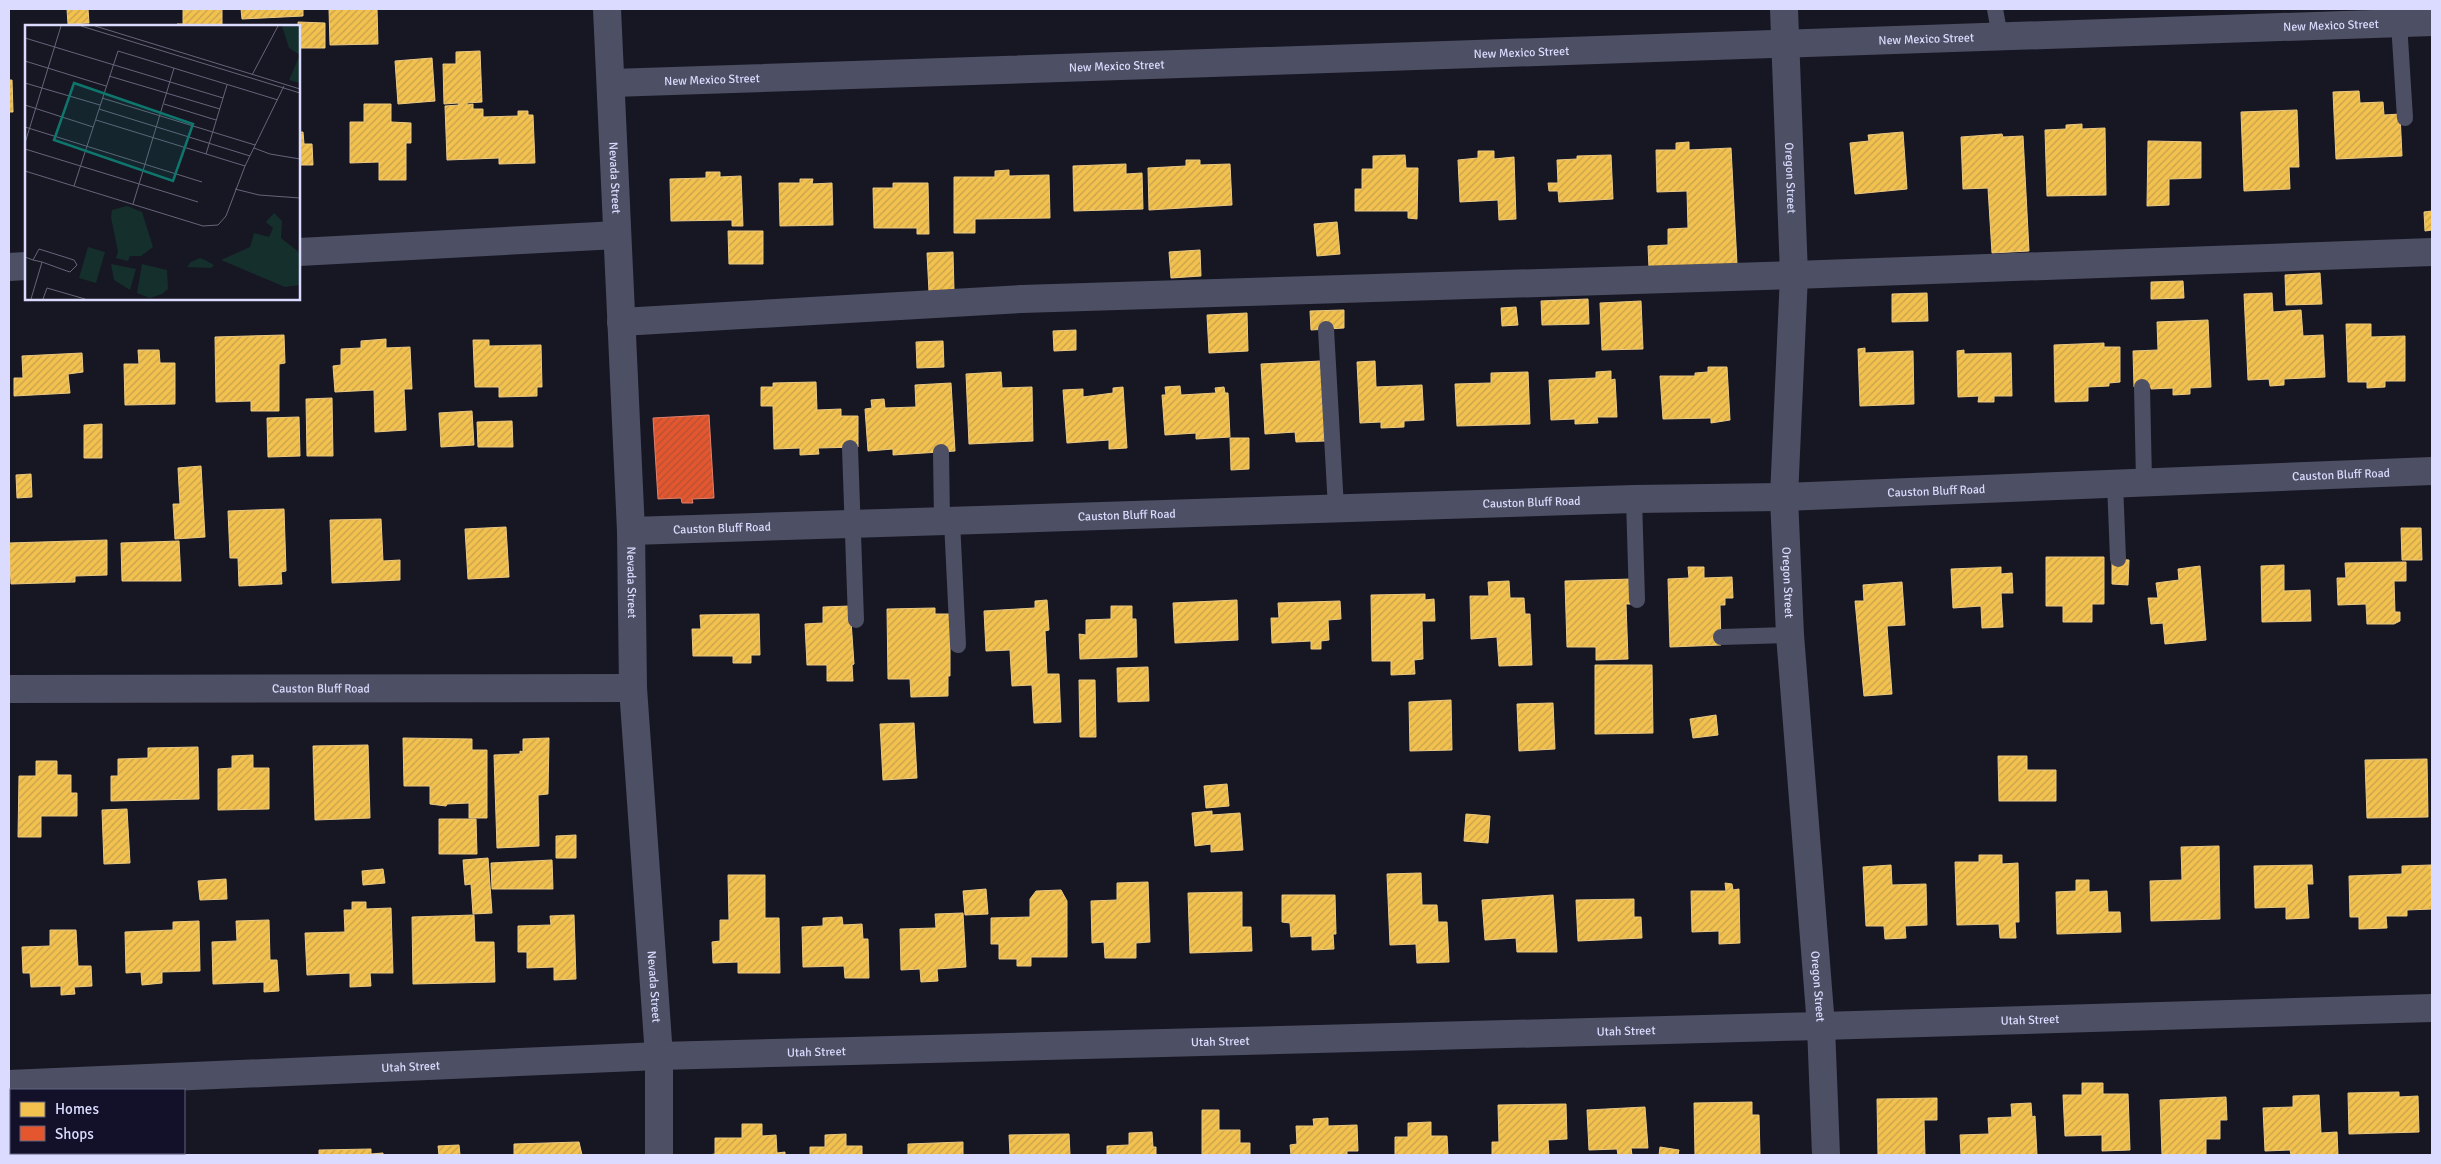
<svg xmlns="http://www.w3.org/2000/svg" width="2441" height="1164" viewBox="0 0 2441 1164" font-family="Signika,sans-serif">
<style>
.homes{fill:url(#homes-hatch);stroke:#ebc983}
.shops{fill:url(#shops-hatch);stroke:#e17f6c}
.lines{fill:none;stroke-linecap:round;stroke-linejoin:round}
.lane{stroke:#4d4f64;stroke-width:16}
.street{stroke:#4d4f64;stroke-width:28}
.labels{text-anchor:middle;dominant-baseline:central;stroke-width:5;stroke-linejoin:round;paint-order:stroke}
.street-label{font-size:12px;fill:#dadbfe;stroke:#121129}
.inset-road{fill:none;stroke:#65657b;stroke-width:1}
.view{fill:#0f766e;fill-opacity:0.15;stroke:#0f766e;stroke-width:2.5}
.inset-edge{fill:none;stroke:#dadbfe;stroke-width:2.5}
</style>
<defs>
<pattern id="homes-hatch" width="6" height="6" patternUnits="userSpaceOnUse" patternTransform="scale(1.25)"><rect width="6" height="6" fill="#f2c14e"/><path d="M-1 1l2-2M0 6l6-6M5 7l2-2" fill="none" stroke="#c6a14e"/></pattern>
<pattern id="shops-hatch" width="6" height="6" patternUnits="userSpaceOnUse" patternTransform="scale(1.25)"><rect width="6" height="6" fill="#e4572e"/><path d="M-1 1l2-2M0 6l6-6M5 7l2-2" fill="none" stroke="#b35137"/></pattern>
</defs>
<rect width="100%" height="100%" fill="#171723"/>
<!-- homes -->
<g class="homes">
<path d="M67 9H88L89 23 68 24Z"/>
<path d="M222 9V26H177V24H183V10Z"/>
<path d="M241 9H303V16L242 19Z"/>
<path d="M329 9H377L378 44 330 45Z"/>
<path d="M298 22 325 23V48H299Z"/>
<path d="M480 51 482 102 467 103V105L473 104V109H483V117L518 116V111H528V115H533L535 163 499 164V158L447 160 445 106 459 105 458 103 444 104 443 64H456V52Z"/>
<path d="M432 58 435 101 398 104 395 61Z"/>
<path d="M9 80H12L13 112H9Z"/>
<path d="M2359 91 2360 103 2383 102 2384 115 2400 114 2402 156 2336 159 2333 92Z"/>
<path d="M364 104H391V122L411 123V143H406V180H379V162L350 163V122H364Z"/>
<path d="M2297 110 2299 167H2289L2290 189 2244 191 2241 112Z"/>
<path d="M2082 124V129L2105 128 2106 195 2047 196 2045 130 2066 129V125Z"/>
<path d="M299 132H303L304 144H312L313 165H299Z"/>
<path d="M1903 132 1907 189 1855 194 1850 143 1869 141 1868 135Z"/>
<path d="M2002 134 2003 137 2023 136 2029 251 1992 253 1988 188 1963 189 1961 137Z"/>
<path d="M2148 141 2201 142V178L2169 179V205L2147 206Z"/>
<path d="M1689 142V150L1731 148 1737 264 1649 268 1648 246 1668 245V229L1688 228 1687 191 1657 192 1656 150H1676V143Z"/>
<path d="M1478 151H1494V159L1514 157 1516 219 1499 220 1498 200 1460 202 1458 160 1478 158Z"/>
<path d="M1405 155 1406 168H1418L1417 219 1408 218V211H1355V189H1362V169H1373V156Z"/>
<path d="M1611 155 1613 199 1559 202 1558 191H1549L1548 183H1558L1557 160 1577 159V156Z"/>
<path d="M1186 160H1200V165L1230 164 1232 205 1149 210 1148 168 1186 166Z"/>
<path d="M1126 164V174L1142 173 1143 209 1074 211 1073 166Z"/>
<path d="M1009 170V176L1049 175 1050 218 975 219V233H954V177H995V171Z"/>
<path d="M706 172H720V177L741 176 743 226H732V220L671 221 670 179 706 178Z"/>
<path d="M800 179H813L812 184 832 183 833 225 780 226 779 183H800Z"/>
<path d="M893 183H928L929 234H917V228H874L873 188H893Z"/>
<path d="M2432 211V230L2425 231 2424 212Z"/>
<path d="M1337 222 1340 254 1317 256 1314 224Z"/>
<path d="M728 231H763V264H729Z"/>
<path d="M1200 250 1201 276 1171 278 1169 252Z"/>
<path d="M953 252 954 291 929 292 927 253Z"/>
<path d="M2320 273 2322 304 2286 305 2285 275Z"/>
<path d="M2183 281 2184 298 2151 299V282Z"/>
<path d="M1927 293 1928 321 1892 322V294Z"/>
<path d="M2272 293 2273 312 2301 310 2303 336 2323 335 2325 377 2284 379V385L2270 386 2269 379 2248 380 2244 294Z"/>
<path d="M1588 299 1589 324 1542 325 1541 301Z"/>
<path d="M1641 301 1643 349 1602 350 1600 303Z"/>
<path d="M1516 307 1518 325 1502 326 1501 308Z"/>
<path d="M1344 310V328L1311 330 1310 311Z"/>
<path d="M1247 313 1248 351 1209 353 1207 315Z"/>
<path d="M2208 320 2211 387 2190 388V394L2173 395V388L2151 389V387H2134L2133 351 2158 350 2157 322Z"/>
<path d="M2346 324H2371V337L2405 336V381H2385V387L2367 388V382H2348Z"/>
<path d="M1076 330V350L1054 351 1053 331Z"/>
<path d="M284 335 285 363 279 364V411H251V401L216 402 215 337Z"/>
<path d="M386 339V348L410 347 412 389H404L406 430 375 432 374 390 335 392 333 366 341 365V349L361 348V341Z"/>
<path d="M473 340H489V346L541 345 542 387H537V396L499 397V387H475Z"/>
<path d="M943 341 944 367 917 368 916 342Z"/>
<path d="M2104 343V347H2120V382L2109 383V386L2088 387V401L2055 402 2054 345Z"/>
<path d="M1865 348V353L1913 351 1914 404 1860 406 1858 349Z"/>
<path d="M138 350H159L160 363H175V404L125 405 124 364H139Z"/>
<path d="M1964 350V354L2011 353 2012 396H1994V402H1978L1979 396 1958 397 1957 351Z"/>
<path d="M82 353 83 372 68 374 70 393 14 396V378H23L22 356Z"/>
<path d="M1321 361 1325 441 1296 442 1295 432 1265 434 1261 364Z"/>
<path d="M1375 361 1376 387 1422 385 1424 420 1404 421V427L1381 428V422L1360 423 1357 362Z"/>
<path d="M1708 367H1727L1730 420 1711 423V418L1663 419 1660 376H1695V373L1708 372Z"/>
<path d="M1611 371V380L1615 379 1617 417H1597L1598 423 1575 424V419L1551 420 1549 380 1596 378V372Z"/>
<path d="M1001 372 1002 388 1032 387 1033 441 969 444 966 374Z"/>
<path d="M1528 372 1530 424 1457 426 1455 384 1491 383V373Z"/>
<path d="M816 382 817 410 841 409V416H858V447L818 448 819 454 800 455V448L774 449 773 406H761V387H773V383Z"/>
<path d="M951 383 955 451 893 455V449L868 451 865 409 872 408 871 400 884 399 885 408 916 407 915 385Z"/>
<path d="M1180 386 1181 395 1216 393 1215 388 1224 387 1225 393H1228L1230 437 1196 439V433L1165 435 1162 395H1166L1165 387Z"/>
<path d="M1123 387 1127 448 1109 449V440L1067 443 1063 390 1083 389V397L1113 393V388Z"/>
<path d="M332 398 333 456H307L306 399Z"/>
<path d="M472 411 474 445 441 447 439 413Z"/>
<path d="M299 417 300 456 268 457 267 418Z"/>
<path d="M512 421 513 447H478L477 422Z"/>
<path d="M102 424V458H84V425Z"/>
<path d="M1230 438H1249V469L1231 470Z"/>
<path d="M201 466 205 537 175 539 173 504H180L178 468Z"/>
<path d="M31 474 32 497 17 498 16 475Z"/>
<path d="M284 509 286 571 281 572 282 584 239 586 238 558H230L228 511Z"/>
<path d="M381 519 383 561 400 560V580L332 583 330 520Z"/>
<path d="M506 527 509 577 468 579 465 529Z"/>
<path d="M2401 528H2421L2422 560H2402Z"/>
<path d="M107 540V575L75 576V582L11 584 9 543Z"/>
<path d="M179 541 181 581H122L121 543Z"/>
<path d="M2046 557H2104V604H2092V622H2063V606H2046Z"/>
<path d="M2112 559 2129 560 2128 585 2112 584Z"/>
<path d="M2406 562V581H2394L2395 612H2400V621L2394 624H2367L2366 604 2338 605 2337 578H2346L2345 563Z"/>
<path d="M2284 565V591L2310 590 2311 621 2262 622 2261 566Z"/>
<path d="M2200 566 2206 640 2165 644 2163 623 2151 624 2148 598H2158L2156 583 2179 580 2178 569Z"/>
<path d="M1688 567H1704V578L1732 577 1733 598H1725V605H1720L1721 645 1670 647 1668 579 1689 578Z"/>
<path d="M2001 567V574L2012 573 2013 593H2001L2003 627 1982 628 1981 606 1953 608 1951 569Z"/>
<path d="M1632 579 1633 604H1626L1628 659 1596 660V647H1567L1565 581Z"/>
<path d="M1509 581 1510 598H1524L1525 614H1530L1532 665 1499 666 1497 637 1471 639 1470 596H1489L1488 582Z"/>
<path d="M1902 582 1905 625 1887 626 1892 694 1864 696 1855 601H1864L1863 585Z"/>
<path d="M1425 594V600L1434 599 1435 621H1422L1423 659 1414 660 1415 674 1391 675V661H1372L1371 595Z"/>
<path d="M1047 600 1049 630 1045 631 1047 674H1059L1061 722 1034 723 1032 685 1012 686 1010 650 986 651 984 611 1035 608V601Z"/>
<path d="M1237 600 1238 640 1175 643 1173 603Z"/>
<path d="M1340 601 1341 619 1328 620 1329 640 1321 641V649H1311V641L1272 643 1271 618H1279L1278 603Z"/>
<path d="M850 606 854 664 852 665 853 681H827V665H807L805 624 823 623V607Z"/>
<path d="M1111 606H1132V619H1136L1137 657 1080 659 1079 634 1086 635V620L1111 619Z"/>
<path d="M935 608V614H950V676H948V696L911 697 910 679H888L887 609Z"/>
<path d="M759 614 760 655H751V663H733V656H693L692 629H701L700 615Z"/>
<path d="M1595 665H1652L1653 733 1595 734Z"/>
<path d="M1148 667 1149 701 1118 702 1117 668Z"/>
<path d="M1079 680H1095L1096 737H1080Z"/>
<path d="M1451 700 1452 750 1410 751 1409 702Z"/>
<path d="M1553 703 1555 749 1519 751 1517 704Z"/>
<path d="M1716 715 1718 735 1693 738 1690 719Z"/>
<path d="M914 723 917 778 883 780 880 724Z"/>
<path d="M403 738 472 739V750H487V818H469V803L447 804 446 806 430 804V786H404Z"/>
<path d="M549 738 548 794 538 795 539 846 497 848 494 755 520 754V751L523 752V739Z"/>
<path d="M368 745 370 818 315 820 313 746Z"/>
<path d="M198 747 199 799 111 801V776H118V759L148 758V748Z"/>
<path d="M253 755V768H269V809L218 810V769L232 768V756Z"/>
<path d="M1998 756H2027V770H2056V801H1999Z"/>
<path d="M2427 759 2428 817 2367 818 2365 760Z"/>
<path d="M36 761H57V775H71V793H77V816H41V837H18L19 776H36Z"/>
<path d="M1227 784 1229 806 1206 808 1204 786Z"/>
<path d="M127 809 130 863 104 864 102 810Z"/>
<path d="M1212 811V815L1240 813 1243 850 1211 852V844L1195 846 1192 813Z"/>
<path d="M1466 814 1490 816 1488 843 1464 841Z"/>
<path d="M439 819H476L477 854H439Z"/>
<path d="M576 835V858H556V836Z"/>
<path d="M2219 846 2220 919 2151 921 2150 881 2182 880 2181 847Z"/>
<path d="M1979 855H2002V864L2018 863 2019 922H2015L2016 938H2000L1999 924 1957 925 1955 862H1979Z"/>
<path d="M488 858 492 913 473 914 471 884 465 885 463 860Z"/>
<path d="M552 860 553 889H492L491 863Z"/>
<path d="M1891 865 1892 885 1926 884 1927 925 1905 926 1906 938 1885 939 1884 926H1866L1863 867Z"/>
<path d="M2312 865 2313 884H2307L2309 918 2286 919V907L2255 908 2254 866Z"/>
<path d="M2431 865 2432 909 2407 910V916H2386L2387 928 2359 929V917H2350L2349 876 2402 874V866Z"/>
<path d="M383 869 385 883 363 885 362 871Z"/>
<path d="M1421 873 1422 905H1437L1438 922H1447L1449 962 1417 963 1416 944 1390 945 1387 874Z"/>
<path d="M728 875H765V918H779L780 973H738V962L713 963 712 942 720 941V920H729Z"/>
<path d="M226 879 227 899 200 900 198 881Z"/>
<path d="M2076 880H2089V892L2107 891 2108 912H2120L2121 932 2057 934 2056 892 2076 891Z"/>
<path d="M1148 882 1150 942 1136 943V958H1105L1104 942 1092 943 1091 901 1117 900V883Z"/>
<path d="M1725 883 1732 884 1733 890 1739 889 1740 943 1719 944V931L1692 932 1691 891H1726Z"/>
<path d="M986 889 988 914 965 915 963 891Z"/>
<path d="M1061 890 1067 901V957H1031V966H1017V959H999V944H991V918L1030 917V899L1036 891Z"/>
<path d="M1242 892V927H1251L1252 951 1190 953 1188 893Z"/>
<path d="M1282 895H1335L1336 934H1333L1334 949 1312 950V936L1291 937 1290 923 1282 922Z"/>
<path d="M1553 895 1557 952H1517L1516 938 1485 940 1482 900Z"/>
<path d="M1634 899V917H1641L1642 938 1578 941 1576 900Z"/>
<path d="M352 902H366V909L391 908 393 973H370L371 986 350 987V973L307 975 305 933 345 932 344 910H352Z"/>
<path d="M963 913 966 967 937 969 938 981 921 982 920 969 901 970 900 929 936 928 935 914Z"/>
<path d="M474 915 475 942H494L495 982 413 984 412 917Z"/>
<path d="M574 915 576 979 554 980V967L527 968V952H518V926L551 925 550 916Z"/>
<path d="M842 917 843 925 862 924 863 939H868L869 978H845L844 966 803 967 802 927 823 926V918Z"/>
<path d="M269 920 270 960H277L279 991 264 992V982L213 984 212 942 237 941 236 921Z"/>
<path d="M199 921 200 971 162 972V983L142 985 141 972 126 973 125 932 173 930V922Z"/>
<path d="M50 930H76L78 966H91L92 986 74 987 75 994 61 995V986L31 987 30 973H23L22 947 50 946Z"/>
<path d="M2082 1083H2103V1094H2128L2130 1150 2102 1151V1135L2065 1136 2063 1095H2082Z"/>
<path d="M2399 1092V1097L2418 1096 2419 1132 2349 1134 2348 1093Z"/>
<path d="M2319 1095 2321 1133 2337 1132 2338 1155H2291L2290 1150 2265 1151 2263 1108 2293 1107V1096Z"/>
<path d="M2226 1097 2227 1120H2220V1139H2206V1155H2162L2160 1100Z"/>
<path d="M1937 1098V1120H1924L1925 1155H1878L1877 1099Z"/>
<path d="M1752 1102V1115H1759L1760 1155H1695L1694 1103Z"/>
<path d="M2031 1103 2032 1117 2035 1116 2037 1155H1961L1960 1135 1989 1134 1988 1118 2012 1117 2011 1104Z"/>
<path d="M1566 1104 1567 1139 1548 1140 1549 1155H1492V1142H1499L1498 1105Z"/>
<path d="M1645 1107 1648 1148H1631L1632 1155H1618L1617 1149 1589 1150 1587 1110Z"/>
<path d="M1202 1110H1219V1130H1240V1143H1250V1155H1202Z"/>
<path d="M1328 1118V1126L1357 1125 1358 1151H1347V1155H1291L1290 1145 1297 1144 1296 1126H1314L1313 1119Z"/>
<path d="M1431 1122V1136H1447L1448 1155H1395V1137H1408V1123Z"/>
<path d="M742 1124H762V1136L776 1135 777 1153 785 1152V1155H708L715 1154V1138H742Z"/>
<path d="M1152 1132 1153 1147H1156V1155H1107V1146L1129 1145V1133Z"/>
<path d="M846 1134V1146H862V1155H810V1147H825V1135Z"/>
<path d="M1069 1134 1070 1155H1010L1009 1135Z"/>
<path d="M579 1142 582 1155H514V1144Z"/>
<path d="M963 1142V1155H908V1144Z"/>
<path d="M459 1145 460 1155H439L438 1146Z"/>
<path d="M1660 1147 1679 1150 1678 1155H1659Z"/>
<path d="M371 1149V1154L383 1153V1155H319V1150Z"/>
</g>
<!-- shops -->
<path class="shops" d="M709 415 714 498 692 499 693 503H682L681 498 658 499 653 418Z"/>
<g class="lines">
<!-- lane -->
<g class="lane">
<path d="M1995 9 2000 37"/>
<path d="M2399 23 2405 118"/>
<path d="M1326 329 1336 508"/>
<path d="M2142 387 2144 481"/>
<path d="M850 448 856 620"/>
<path d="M941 452 942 521"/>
<path d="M2115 482 2118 559"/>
<path d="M1634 499 1637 600"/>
<path d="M952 521 958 645"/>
<path d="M1721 637 1790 635"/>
</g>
<!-- street -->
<g class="street">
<path id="s1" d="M607 9 631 531 633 688 659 1056V1155"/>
<path id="s2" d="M1784 9 1794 275 1784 497 1790 635 1821 1026 1826 1155"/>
<path id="s3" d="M612 83 2432 22"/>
<path d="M299 252 617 235"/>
<path d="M9 267 26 266"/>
<path d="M621 322 1021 299 1794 275 2432 252"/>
<path id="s4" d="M631 531 1634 499 1784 497 2432 471"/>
<path id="s5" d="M9 689 633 688"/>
<path id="s6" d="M9 1084 659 1056 1821 1026 2432 1008"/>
</g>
</g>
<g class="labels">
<!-- street labels -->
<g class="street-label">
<text stroke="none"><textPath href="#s3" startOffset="1720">New Mexico Street</textPath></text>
<text stroke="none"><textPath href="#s3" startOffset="1315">New Mexico Street</textPath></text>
<text stroke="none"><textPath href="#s3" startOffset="910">New Mexico Street</textPath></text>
<text stroke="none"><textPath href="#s3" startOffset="505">New Mexico Street</textPath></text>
<text stroke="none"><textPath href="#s3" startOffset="100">New Mexico Street</textPath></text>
<text stroke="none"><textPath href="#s1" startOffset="169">Nevada Street</textPath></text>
<text stroke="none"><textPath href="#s2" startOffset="169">Oregon Street</textPath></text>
<text stroke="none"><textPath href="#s4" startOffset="1711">Causton Bluff Road</textPath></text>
<text stroke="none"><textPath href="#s4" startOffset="1306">Causton Bluff Road</textPath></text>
<text stroke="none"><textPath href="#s4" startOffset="901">Causton Bluff Road</textPath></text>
<text stroke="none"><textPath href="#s4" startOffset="496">Causton Bluff Road</textPath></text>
<text stroke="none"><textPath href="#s4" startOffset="91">Causton Bluff Road</textPath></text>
<text stroke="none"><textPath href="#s1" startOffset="574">Nevada Street</textPath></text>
<text stroke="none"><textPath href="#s2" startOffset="574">Oregon Street</textPath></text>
<text stroke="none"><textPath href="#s5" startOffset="312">Causton Bluff Road</textPath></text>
<text stroke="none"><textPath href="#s1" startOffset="979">Nevada Street</textPath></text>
<text stroke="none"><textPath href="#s2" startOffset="979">Oregon Street</textPath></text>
<text stroke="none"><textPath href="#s6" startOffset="2022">Utah Street</textPath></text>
<text stroke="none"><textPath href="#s6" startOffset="1618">Utah Street</textPath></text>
<text stroke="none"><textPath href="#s6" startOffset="1212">Utah Street</textPath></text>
<text stroke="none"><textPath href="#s6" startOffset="808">Utah Street</textPath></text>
<text stroke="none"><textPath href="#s6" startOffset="402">Utah Street</textPath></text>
</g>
</g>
<!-- overview -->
<g transform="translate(25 25)">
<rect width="275" height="275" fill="#171723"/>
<path d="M257 1H275V58L264 55 275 30 264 23ZM249 188 257 196 256 213 275 228V260L260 262 196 235 225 222 229 208 244 212 248 203 241 197ZM175 233 180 235 189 240 186 243 162 242 166 237Z" fill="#142f2c"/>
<path d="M102 181 117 187 128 222 116 231H105L103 236 91 233 93 227 86 192 87 185ZM63 222 80 227 71 258 54 253ZM86 239 111 244 105 265 89 255ZM117 239 142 245 143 264 137 269 125 273 112 268Z" fill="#142f2c"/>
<path class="inset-road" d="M56 1 275 68M70 1 275 64M0 13 198 73M0 36 81 61M227 50 253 1M84 51 195 84M0 58 75 80M77 73 230 120M139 79 191 95M0 80 68 102M74 84 225 131M71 95 220 141M0 102 177 157M0 118 36 1M229 123 245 129 275 134M0 124 173 177M181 129 202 60M0 146 178 201 193 200 201 191 220 141 259 61M49 161 93 26 253 75M210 164 234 170 275 173M108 179 149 43M0 232 8 235 17 237 39 245 45 247 52 240 49 235 14 224 8 235M6 274 17 237M18 274 22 263 60 274"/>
<path class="view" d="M49 58 168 99 148 156 29 115Z"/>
<rect width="275" height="275" class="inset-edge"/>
</g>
<!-- border -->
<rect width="2441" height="1164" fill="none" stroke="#dadbfe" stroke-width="20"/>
<!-- legend -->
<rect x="10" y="1089" width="175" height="65" fill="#121129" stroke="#62627e"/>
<rect x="20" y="1102" width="25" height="15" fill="#f2c14e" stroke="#62627e"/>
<text x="55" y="1114" font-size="15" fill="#dadbfe">Homes</text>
<rect x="20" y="1126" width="25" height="15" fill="#e4572e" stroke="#62627e"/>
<text x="55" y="1139" font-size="15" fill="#dadbfe">Shops</text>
</svg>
